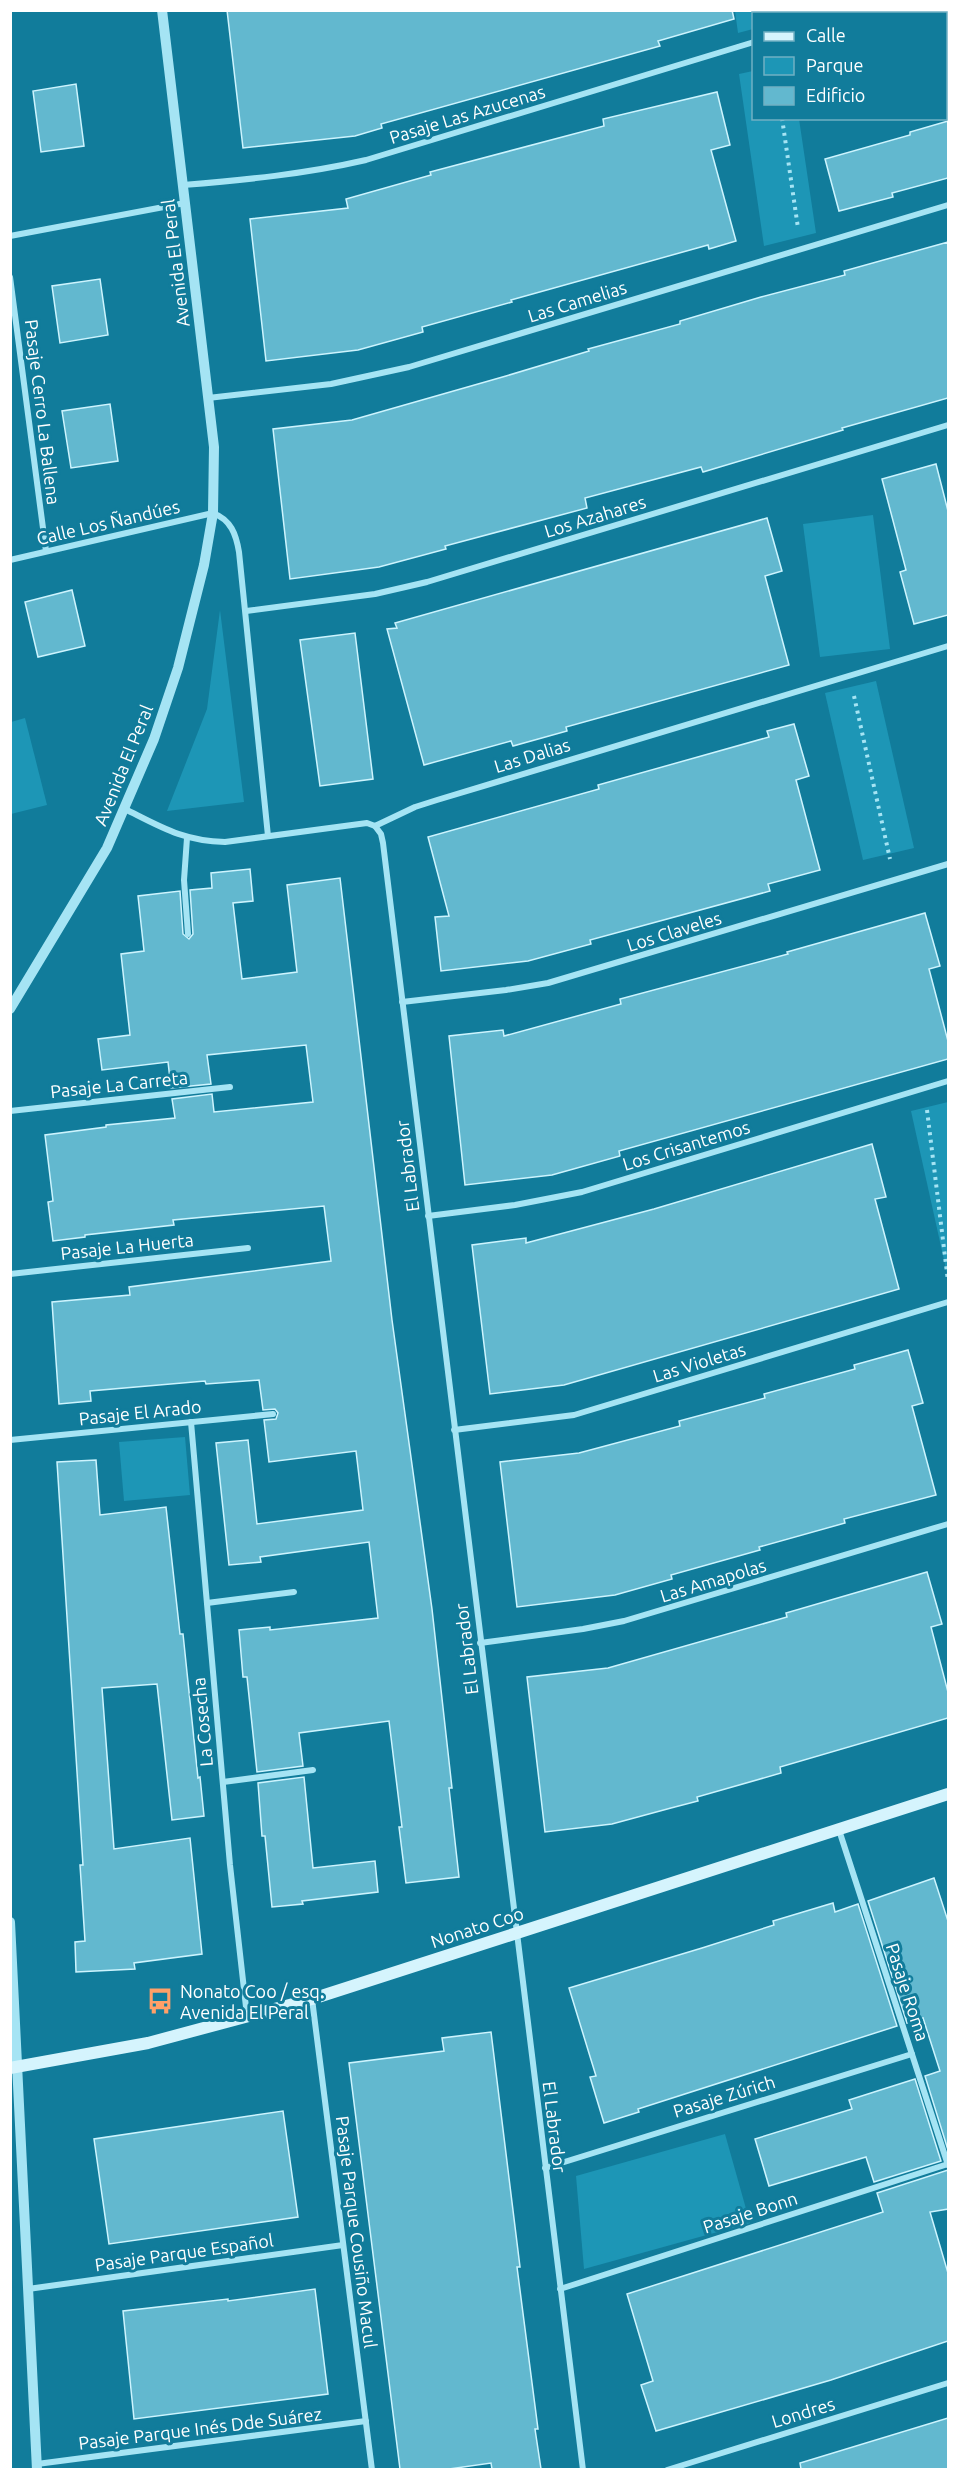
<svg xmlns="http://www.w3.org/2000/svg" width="959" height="2480" viewBox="0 0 959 2480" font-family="Ubuntu,sans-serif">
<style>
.green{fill:#1d96b6}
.building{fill:#62b8cf;stroke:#cdf4fe;stroke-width:1.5}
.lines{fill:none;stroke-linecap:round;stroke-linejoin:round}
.path{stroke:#a5e4f4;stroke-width:4;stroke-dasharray:3 4.5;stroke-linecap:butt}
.minor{stroke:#a5e4f4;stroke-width:6}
.tertiary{stroke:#a5e4f4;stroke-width:10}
.secondary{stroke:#d5f4fd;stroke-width:12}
.labels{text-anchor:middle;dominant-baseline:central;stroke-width:6;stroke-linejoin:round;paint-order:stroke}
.street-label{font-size:18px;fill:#fff;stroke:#117c9b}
.poi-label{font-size:18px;fill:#fff;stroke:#117c9b;text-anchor:start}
</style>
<rect width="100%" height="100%" fill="#117c9b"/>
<!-- green -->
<g class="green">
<path d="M735 11H786V13L754 14 753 29 738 33Z"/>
<path d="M753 71 754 118 799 119 816 233 764 246 739 74Z"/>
<path d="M873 515 890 649 820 657 803 524Z"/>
<path d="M220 610 244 802 167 811 207 709Z"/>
<path d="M876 681 914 848 863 860 825 693Z"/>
<path d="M25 718 47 805 11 814V722Z"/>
<path d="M948 1102V1278L911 1111Z"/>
<path d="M185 1437 190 1495 124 1501 119 1442Z"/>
<path d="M725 2134 750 2223 584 2269 576 2176Z"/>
</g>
<!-- building -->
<g class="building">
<path d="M227 10H732L734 19 658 41 660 46 381 124 382 128 355 136 243 148Z"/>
<path d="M76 84 84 146 41 152 33 91Z"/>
<path d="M717 92 730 145 711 150 736 241 709 249 708 245 511 300 512 302 422 327 423 332 358 350 266 361 250 219 348 208 346 199 431 175 430 172 604 126 603 119Z"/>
<path d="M948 121V178L892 193 893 197 839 211 825 159 910 135V132Z"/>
<path d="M948 242V398L842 428 843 430 703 472 701 467 585 498 587 508 445 546 446 549 379 567 290 579 273 429 352 420 506 376 589 351 588 349 680 324V321L761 297 845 275 844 271Z"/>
<path d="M100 279 108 335 60 343 52 286Z"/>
<path d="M110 404 118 461 71 468 62 411Z"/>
<path d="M936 464 948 511V615L914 624 900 572 906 570 882 479Z"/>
<path d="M767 518 782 571 765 576 789 665 566 727 567 731 513 746 511 741 424 765 387 629 397 628 395 623Z"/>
<path d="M72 590 85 646 38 657 25 602Z"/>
<path d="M355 633 373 779 320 786 300 640Z"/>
<path d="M794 724 809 776 796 780 820 870 768 884 770 891 590 940 591 944 528 961 441 971 435 917 449 916 428 837 599 789 598 785 769 737 767 731Z"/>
<path d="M250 869 253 901 233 903 242 979 297 972 287 885 340 878 392 1320 432 1609 452 1788H449L459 1877 406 1883 399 1827H402L389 1721 299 1733 303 1766 257 1772 247 1677H243L239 1630 270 1627V1630L378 1618 369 1542 260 1557 261 1562 229 1565 216 1443 248 1440 257 1524 363 1510 356 1451 269 1462 264 1420 276 1419 278 1413 275 1409 263 1410 259 1380 206 1384 205 1381 90 1391 91 1401 59 1404 52 1302 130 1295 129 1287 331 1261 324 1206 173 1220 174 1225 85 1235V1237L53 1241 48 1202 53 1201 45 1135 106 1127V1125L175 1118 172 1099 212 1094 214 1112 313 1102 306 1045 207 1055 211 1084 171 1088 168 1062 102 1070 98 1039 130 1035 121 954 144 951 138 896 180 891 183 934 189 939 193 934 190 890 212 888 211 873Z"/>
<path d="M925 913 940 966 929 969 948 1041V1059L619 1151 620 1156 552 1175 465 1185 449 1036 503 1030 504 1036 621 1004 620 999 788 954 787 952Z"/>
<path d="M872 1144 886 1197 875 1199 899 1289 564 1385 490 1394 472 1245 526 1238V1243L654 1209Z"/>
<path d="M908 1350 923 1403 912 1406 936 1495 844 1519 845 1523 759 1547 760 1550 671 1575 672 1579 615 1595 517 1607 500 1462 579 1453 680 1426 679 1421 765 1398 764 1394 855 1369 854 1365Z"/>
<path d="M96 1460 100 1515 166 1507 180 1634H183L198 1778 200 1777 204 1816 172 1820 157 1684 102 1688 114 1849 190 1838 202 1954 134 1963 135 1969 76 1972 75 1942 85 1941 80 1865H83L57 1462Z"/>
<path d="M927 1572 942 1624 931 1627 948 1692V1718L780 1767 781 1773 697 1797 698 1801 671 1808 612 1824 545 1832 527 1677 608 1668 787 1617 786 1613Z"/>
<path d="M304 1777 313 1868 375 1861 378 1892 302 1901 303 1904 272 1907 265 1836H262L258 1783Z"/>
<path d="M934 1878 948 1921V2150L925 2076 940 2071 923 2018 907 2023 868 1901Z"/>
<path d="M833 1903 835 1912 858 1904 897 2026 638 2109 639 2112 604 2123 590 2077 596 2076 569 1988 702 1948 774 1925 773 1921Z"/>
<path d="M491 2032 520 2267H517L538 2429H535L541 2469H492L491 2463 449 2469H400L349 2063 444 2051 442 2038Z"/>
<path d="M915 2079 941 2161 874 2182 866 2157 769 2186 755 2139 852 2109 849 2100Z"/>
<path d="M283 2111 298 2217 109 2244 94 2139Z"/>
<path d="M948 2170V2209L930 2212 948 2273V2341L831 2380 656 2431 641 2385 653 2381 627 2294 883 2212 877 2193Z"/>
<path d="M315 2289 328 2394 134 2419 123 2311 228 2299V2301Z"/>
<path d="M948 2418V2469H801L800 2463Z"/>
</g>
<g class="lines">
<!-- path -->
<g class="path">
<path d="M765 10 766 14"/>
<path d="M782 118 798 228"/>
<path d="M854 696 890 859"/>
<path d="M927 1110 948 1281"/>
</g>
<!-- minor -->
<g class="minor">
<path d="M847 14 856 10"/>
<path d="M183 185C245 180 305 174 366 160L754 42"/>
<path d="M10 236 185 203"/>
<path d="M10 277 46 551"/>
<path d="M208 398 331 384 409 367 948 205"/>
<path d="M10 560 213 513C231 520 236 534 239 552L268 836"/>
<path d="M246 611 375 594 427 582 948 425"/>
<path d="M125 809C161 827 183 841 225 842L367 823 375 826 415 807 437 800 948 646"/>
<path d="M375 826 381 834 383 843 583 2470"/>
<path d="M187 838 184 880 188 934"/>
<path d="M402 1002 506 990 548 983 948 864"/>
<path d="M10 1111 230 1087"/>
<path d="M428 1216 515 1205 582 1192 948 1081"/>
<path d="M10 1274 248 1248"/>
<path d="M191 1422 230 1865 247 2016"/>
<path d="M454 1430 574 1415 948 1302"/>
<path d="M10 1440 273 1414"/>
<path d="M207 1603 294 1592"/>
<path d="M480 1643 583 1629 624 1621 948 1524"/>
<path d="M223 1782 313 1770"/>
<path d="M839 1830 948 2165"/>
<path d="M312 1999 372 2470"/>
<path d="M545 2168 912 2054"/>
<path d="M28 2289 343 2245"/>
<path d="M560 2289 948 2164"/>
<path d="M37 2464 366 2421"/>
<path d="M667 2470 948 2383"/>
</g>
<!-- tertiary -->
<g class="tertiary">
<path d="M10 1009 107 848 154 739 178 668 204 565 213 513 214 447 162 10"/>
<path d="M10 1922 37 2470"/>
</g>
<!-- secondary -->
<path class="secondary" d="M10 2068 148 2043 312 1999 948 1794"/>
</g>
<!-- icons -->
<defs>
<g id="bus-bare" transform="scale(2.07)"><path d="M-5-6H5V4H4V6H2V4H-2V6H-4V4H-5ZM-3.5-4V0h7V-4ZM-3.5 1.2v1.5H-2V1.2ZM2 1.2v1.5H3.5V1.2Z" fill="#ffa068" stroke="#117c9b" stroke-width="2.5" paint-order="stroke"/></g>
</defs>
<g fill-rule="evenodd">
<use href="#bus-bare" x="160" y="2001"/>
</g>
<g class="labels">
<!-- street labels -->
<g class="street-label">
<text transform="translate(467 114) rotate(-17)">Pasaje Las Azucenas</text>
<text transform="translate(175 263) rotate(-97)">Avenida El Peral</text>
<text transform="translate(577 301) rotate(-17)">Las Camelias</text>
<text transform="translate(43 412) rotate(83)">Pasaje Cerro La Ballena</text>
<text transform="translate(595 516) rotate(-17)">Los Azahares</text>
<text transform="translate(108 522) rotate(-13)">Calle Los Ñandúes</text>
<text transform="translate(532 755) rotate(-17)">Las Dalias</text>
<text transform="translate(123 765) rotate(-68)">Avenida El Peral</text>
<text transform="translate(674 931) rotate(-17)">Los Claveles</text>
<text transform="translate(119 1084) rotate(-6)">Pasaje La Carreta</text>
<text transform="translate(686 1145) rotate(-17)">Los Crisantemos</text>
<text transform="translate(407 1166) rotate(-97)">El Labrador</text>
<text transform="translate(127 1246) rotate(-6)">Pasaje La Huerta</text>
<text transform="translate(699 1362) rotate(-17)">Las Violetas</text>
<text transform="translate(140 1412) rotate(-6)">Pasaje El Arado</text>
<text transform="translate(713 1580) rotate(-17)">Las Amapolas</text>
<text transform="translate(466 1649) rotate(-97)">El Labrador</text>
<text transform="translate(202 1722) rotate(-95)">La Cosecha</text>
<text transform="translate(477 1927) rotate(-18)">Nonato Coo</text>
<text transform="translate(908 1992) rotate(72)">Pasaje Roma</text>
<text transform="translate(724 2096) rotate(-17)">Pasaje Zúrich</text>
<text transform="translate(555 2127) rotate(83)">El Labrador</text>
<text transform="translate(750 2212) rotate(-18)">Pasaje Bonn</text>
<text transform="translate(357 2232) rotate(83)">Pasaje Parque Cousiño Macul</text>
<text transform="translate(184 2252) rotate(-8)">Pasaje Parque Español</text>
<text transform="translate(803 2412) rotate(-17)">Londres</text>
<text transform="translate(200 2428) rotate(-7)">Pasaje Parque Inés Dde Suárez</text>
</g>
<!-- poi labels -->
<g class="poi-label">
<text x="180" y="1991">Nonato Coo / esq.<tspan x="180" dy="21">Avenida El Peral</tspan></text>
</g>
</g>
<!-- border -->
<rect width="959" height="2480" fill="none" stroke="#ffffff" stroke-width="24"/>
<!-- legend -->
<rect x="752" y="12" width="195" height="108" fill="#117c9b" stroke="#70b0c3" stroke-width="1.5"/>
<rect x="764" y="32" width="30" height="9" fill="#d5f4fd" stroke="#70b0c3" stroke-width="1.5"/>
<text x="806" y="42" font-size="18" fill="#ffffff">Calle</text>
<rect x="764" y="57" width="30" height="18" fill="#1d96b6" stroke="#70b0c3" stroke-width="1.5"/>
<text x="806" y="72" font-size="18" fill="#ffffff">Parque</text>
<rect x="764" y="87" width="30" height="18" fill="#62b8cf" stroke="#70b0c3" stroke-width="1.5"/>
<text x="806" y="102" font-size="18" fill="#ffffff">Edificio</text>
</svg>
